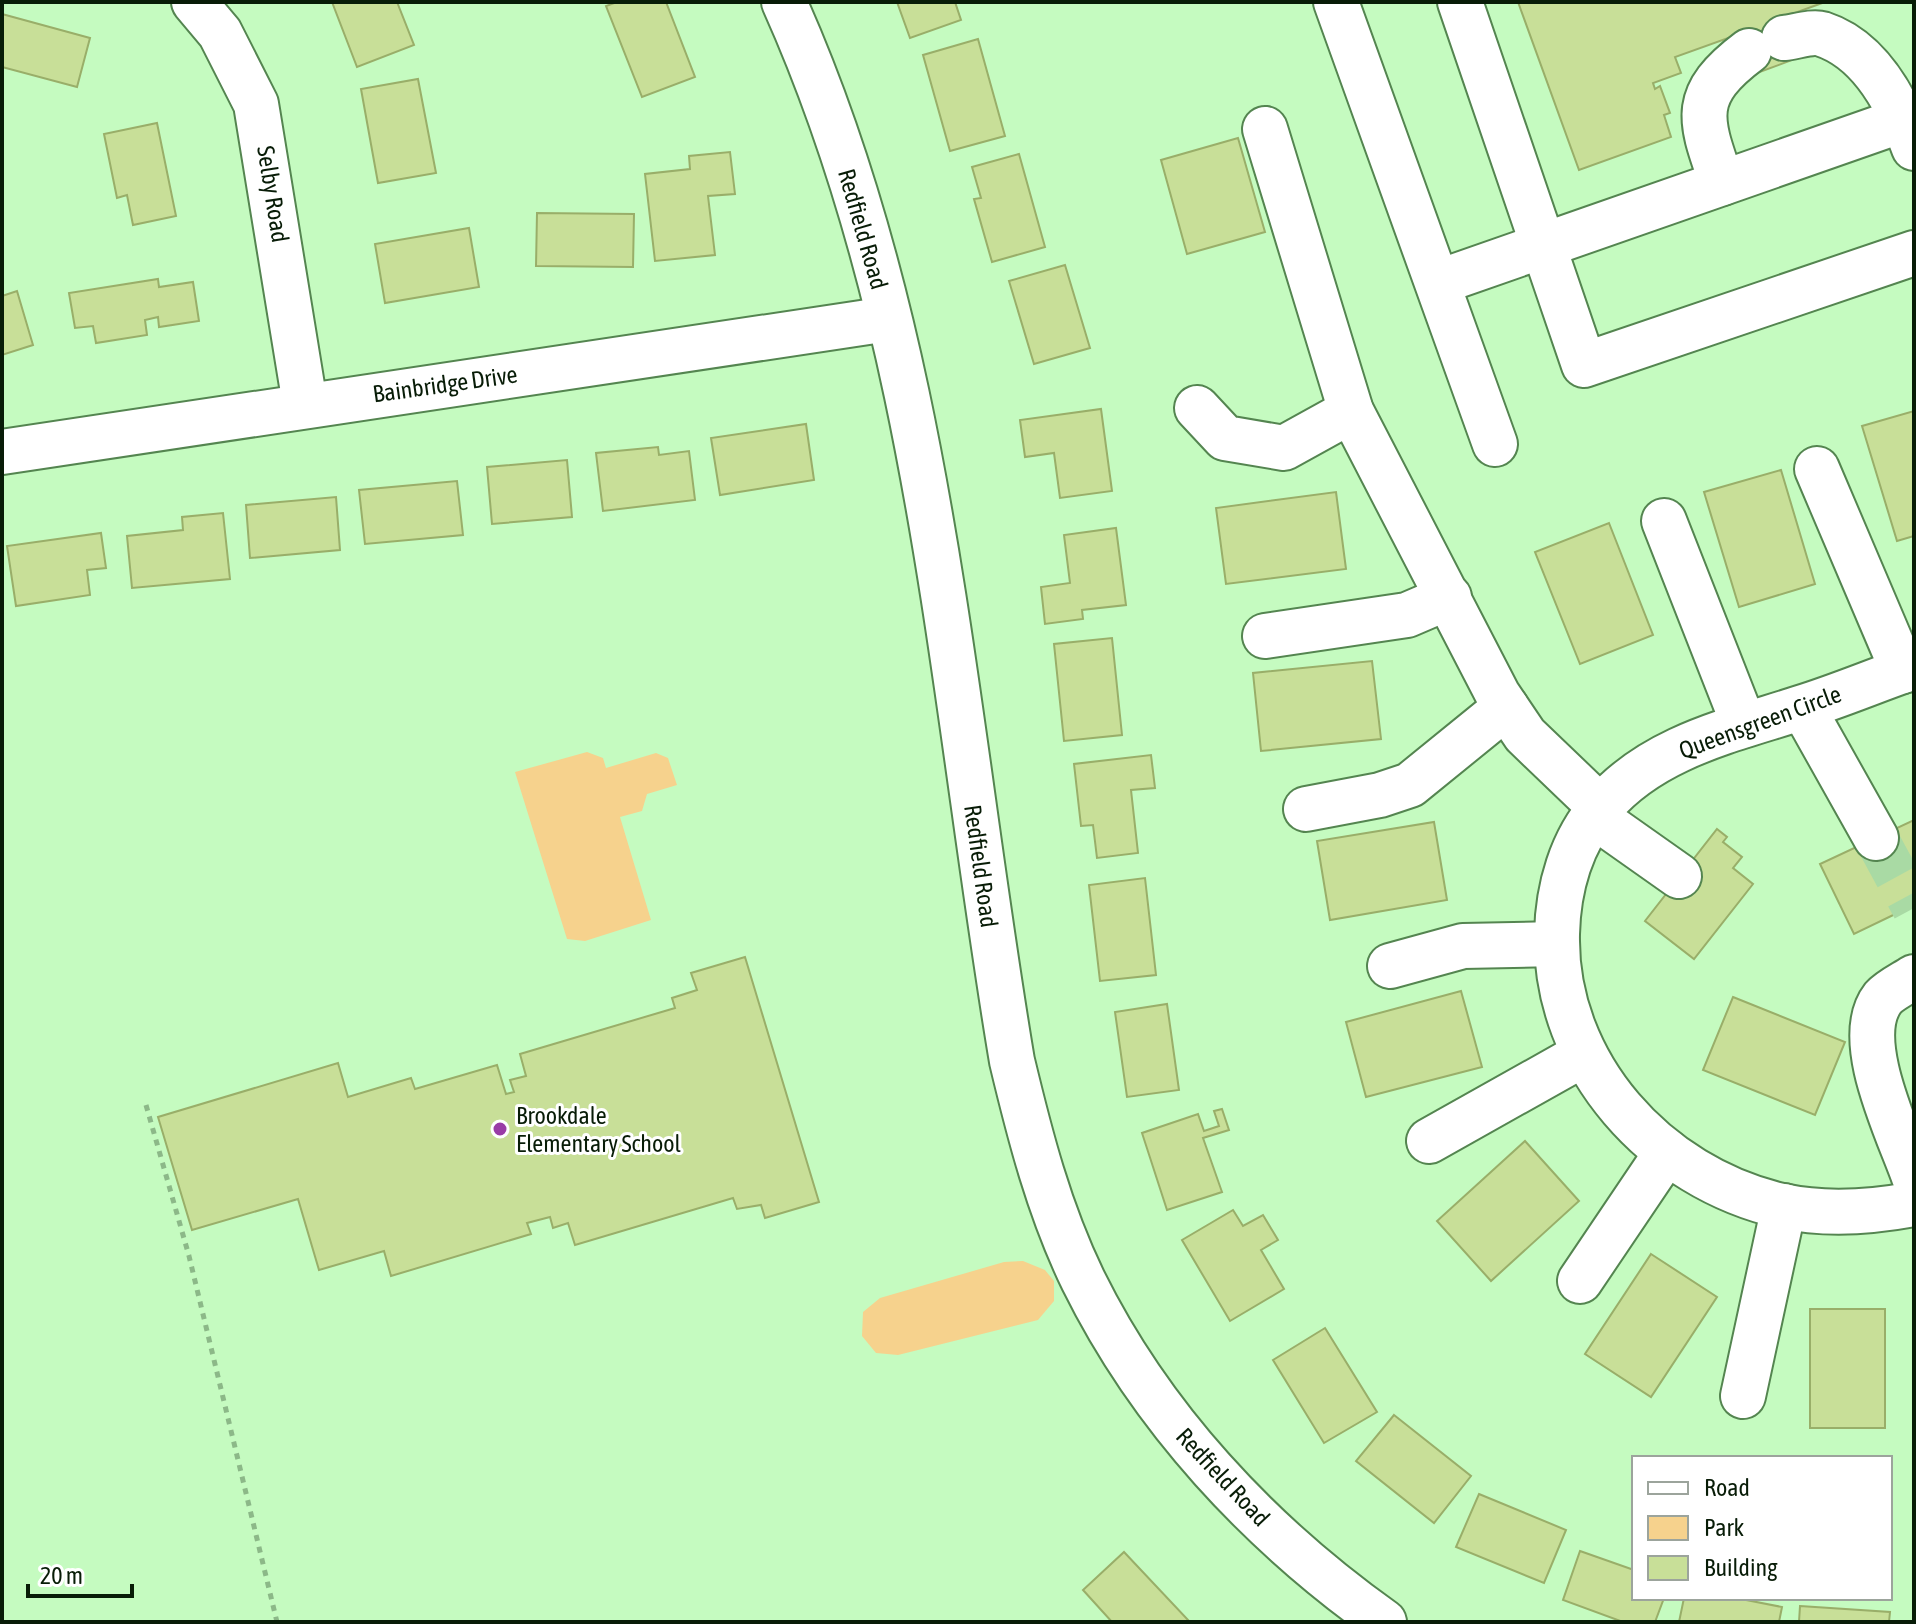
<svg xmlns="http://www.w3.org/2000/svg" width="1916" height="1624" viewBox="0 0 1916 1624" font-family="'Asap Condensed',sans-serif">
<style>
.green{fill:#f6d28d}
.building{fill:#c8df98;stroke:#99ae69;stroke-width:2}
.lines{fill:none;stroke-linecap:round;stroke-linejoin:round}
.minor-tunnel{stroke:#a9daa4;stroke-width:44;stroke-dasharray:44 22;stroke-linecap:butt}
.minor-casing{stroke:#548550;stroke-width:48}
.path{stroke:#8cb888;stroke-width:5;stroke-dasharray:6 6;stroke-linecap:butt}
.minor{stroke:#fff;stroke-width:44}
.poi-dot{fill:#993ca6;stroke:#fff;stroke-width:3}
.labels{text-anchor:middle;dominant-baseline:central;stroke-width:6;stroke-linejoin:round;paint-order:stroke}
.street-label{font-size:24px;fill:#081c07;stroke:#fff}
.poi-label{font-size:24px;fill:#081c07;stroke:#fff;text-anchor:start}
</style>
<rect width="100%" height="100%" fill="#c5fbc0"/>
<!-- green -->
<g class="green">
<path d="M587 752 603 758 606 768 656 753 668 758 677 785 647 794 642 811 620 817 651 920 585 941 567 939 515 772Z"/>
<path d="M1023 1261 1045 1270 1054 1281V1301L1038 1320 898 1355 876 1353 862 1336 863 1312 880 1298 1004 1262Z"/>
</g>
<!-- building -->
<g class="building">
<path d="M332 2H397L414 45 357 67Z"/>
<path d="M617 2H666L695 77 642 97 606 6Z"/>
<path d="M897 2H955L961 20 910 38Z"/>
<path d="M1518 2H1825L1778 19 1792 60 1757 73 1742 33 1675 57 1681 73 1653 83 1655 89 1660 86 1670 113 1664 115 1671 137 1579 170Z"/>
<path d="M2 14 90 38 77 87 2 67Z"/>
<path d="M978 39 1005 136 950 151 923 55Z"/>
<path d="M418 79 436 173 378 183 361 89Z"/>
<path d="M157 123 176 216 133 225 127 195 117 198 104 134Z"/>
<path d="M1238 138 1265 232 1187 254 1161 160Z"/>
<path d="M730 152 735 194 708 196 715 255 655 261 645 174 690 169 689 156Z"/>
<path d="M1019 154 1045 247 992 262 974 199 981 198 972 167Z"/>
<path d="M537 213 634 214 633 267 536 266Z"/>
<path d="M469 228 479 287 385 303 375 244Z"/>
<path d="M1065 265 1090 348 1034 364 1009 281Z"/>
<path d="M158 279 159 287 193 282 199 321 159 327 158 317 145 320 147 335 96 343 93 326 75 328 69 293Z"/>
<path d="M17 291 33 345 2 355V296Z"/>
<path d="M1101 409 1112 491 1060 498 1054 453 1025 457 1020 420Z"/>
<path d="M1914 411V536L1897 541 1862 426Z"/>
<path d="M806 424 814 480 720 495 711 438Z"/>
<path d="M658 447 659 455 689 451 695 500 603 511 596 453Z"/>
<path d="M567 460 572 517 492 524 487 467Z"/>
<path d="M1781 470 1815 584 1739 607 1704 492Z"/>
<path d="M457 481 463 535 365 544 359 490Z"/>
<path d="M1336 492 1346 569 1226 584 1216 508Z"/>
<path d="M336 497 340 550 250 558 246 505Z"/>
<path d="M223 513 230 579 132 588 127 536 183 530 182 517Z"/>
<path d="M1609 523 1653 635 1580 664 1535 552Z"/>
<path d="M1116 528 1126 605 1082 610 1083 619 1045 624 1041 587 1070 583 1064 535Z"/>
<path d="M101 533 106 568 87 570 90 595 16 606 7 546Z"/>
<path d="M1112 638 1122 735 1064 741 1054 644Z"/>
<path d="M1372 661 1381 739 1261 751 1253 673Z"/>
<path d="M1151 755 1155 788 1131 790 1138 853 1097 858 1093 825 1081 826 1074 764Z"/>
<path d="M1914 820V905L1854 934 1820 864Z"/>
<path d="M1434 822 1447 900 1330 920 1317 841Z"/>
<path d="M1717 829 1727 837 1723 842 1742 857 1733 868 1753 884 1694 959 1645 921Z"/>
<path d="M1145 878 1156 975 1100 981 1089 885Z"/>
<path d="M745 957 819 1202 765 1218 761 1205 737 1209 733 1198 575 1245 568 1223 553 1228 550 1217 527 1223 531 1234 391 1276 384 1251 319 1270 298 1199 192 1230 158 1117 338 1063 348 1097 411 1078 415 1089 497 1065 506 1094 514 1092 510 1080 526 1076 520 1054 675 1008 672 998 697 990 691 973Z"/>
<path d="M1461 991 1482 1067 1366 1097 1346 1022Z"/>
<path d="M1733 997 1845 1042 1815 1115 1703 1070Z"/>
<path d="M1167 1004 1179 1090 1127 1097 1115 1012Z"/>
<path d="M1222 1109 1229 1130 1203 1138 1222 1192 1167 1210 1142 1133 1198 1114 1204 1131 1219 1126 1214 1111Z"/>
<path d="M1525 1141 1579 1201 1491 1281 1437 1221Z"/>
<path d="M1233 1210 1243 1226 1263 1215 1278 1240 1261 1250 1284 1289 1230 1321 1182 1240Z"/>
<path d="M1651 1254 1717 1297 1651 1397 1585 1354Z"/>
<rect x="1810" y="1309" width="75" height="119"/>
<path d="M1325 1328 1377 1412 1324 1443 1273 1360Z"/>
<path d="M1394 1415 1471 1476 1434 1523 1356 1461Z"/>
<path d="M1479 1494 1566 1530 1544 1583 1456 1547Z"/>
<path d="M1580 1551 1634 1570V1598H1664L1655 1622H1623L1563 1600Z"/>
<path d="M1124 1552 1189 1621 1112 1622 1083 1590Z"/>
<path d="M1684 1598H1736L1782 1607 1779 1622H1679Z"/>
<path d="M1800 1606 1890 1612 1889 1622H1799Z"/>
</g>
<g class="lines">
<!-- minor-tunnel -->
<path class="minor-tunnel" d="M1876 838 1914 908"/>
<!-- minor casing -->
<g class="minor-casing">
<g id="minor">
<path d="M194 2 220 33 256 104 305 404"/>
<path d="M784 2C933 334 952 707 1012 1061 1030 1136 1049 1210 1083 1280 1151 1418 1259 1533 1384 1622"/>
<path d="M1336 2 1495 444"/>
<path d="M1460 2 1584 365 1914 253"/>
<path d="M1784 38C1795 37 1812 31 1822 34 1871 50 1898 103 1914 148"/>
<path d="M1265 129 1351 411 1498 695 1525 735 1600 807"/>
<path d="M1722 183C1700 120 1689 96 1749 51"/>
<path d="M1439 282 1914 116"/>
<path d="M1197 408 1225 438 1284 448 1351 411"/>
<path d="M2 452 888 319"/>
<path d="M1817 469 1903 671"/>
<path d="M1664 521 1744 725"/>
<path d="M1265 636 1407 615 1449 597"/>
<path d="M1914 667C1876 680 1839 696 1800 708 1729 731 1653 747 1602 806 1571 841 1558 888 1557 934 1554 1065 1657 1178 1782 1206 1824 1215 1872 1212 1914 1204"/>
<path d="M1803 708 1876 838"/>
<path d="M1306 809 1380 795 1410 785 1506 707"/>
<path d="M1594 816 1679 876"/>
<path d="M1390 966 1463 946 1557 944"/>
<path d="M1914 977C1905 983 1890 990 1883 998 1851 1039 1899 1134 1914 1177"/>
<path d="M1429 1141 1584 1054"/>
<path d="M1580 1281 1667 1152"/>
<path d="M1743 1396 1784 1206"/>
</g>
</g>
<!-- path -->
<path class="path" d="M146 1105 189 1256 277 1622"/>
<!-- minor -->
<use href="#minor" class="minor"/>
</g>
<!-- markers -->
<circle class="poi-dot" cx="500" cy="1129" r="8"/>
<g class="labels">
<!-- street labels -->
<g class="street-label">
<text transform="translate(273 194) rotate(81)">Selby Road</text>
<text transform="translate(863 229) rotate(74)">Redfield Road</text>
<text transform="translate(445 384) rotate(-8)">Bainbridge Drive</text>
<text transform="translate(1760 722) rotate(-20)">Queensgreen Circle</text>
<text transform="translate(981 866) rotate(82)">Redfield Road</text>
<text transform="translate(1223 1477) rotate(47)">Redfield Road</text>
</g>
<!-- poi labels -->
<g class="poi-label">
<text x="516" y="1115">Brookdale<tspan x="516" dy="28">Elementary School</tspan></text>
</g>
</g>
<!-- border -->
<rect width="1916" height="1624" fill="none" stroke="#081c07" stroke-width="8"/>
<!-- legend -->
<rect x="1632" y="1456" width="260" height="144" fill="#ffffff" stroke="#9ca49c" stroke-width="2"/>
<rect x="1648" y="1482" width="40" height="12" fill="#ffffff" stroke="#9ca49c" stroke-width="2"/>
<text x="1704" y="1496" font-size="24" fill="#081c07">Road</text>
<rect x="1648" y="1516" width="40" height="24" fill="#f6d28d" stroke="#9ca49c" stroke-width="2"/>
<text x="1704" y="1536" font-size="24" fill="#081c07">Park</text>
<rect x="1648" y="1556" width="40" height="24" fill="#c8df98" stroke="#9ca49c" stroke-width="2"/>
<text x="1704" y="1576" font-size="24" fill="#081c07">Building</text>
<!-- scale -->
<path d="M28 1584v12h104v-12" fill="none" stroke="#081c07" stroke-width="4"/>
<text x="40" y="1584" font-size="24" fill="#081c07" stroke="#ffffff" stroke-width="6" paint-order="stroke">20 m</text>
</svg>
